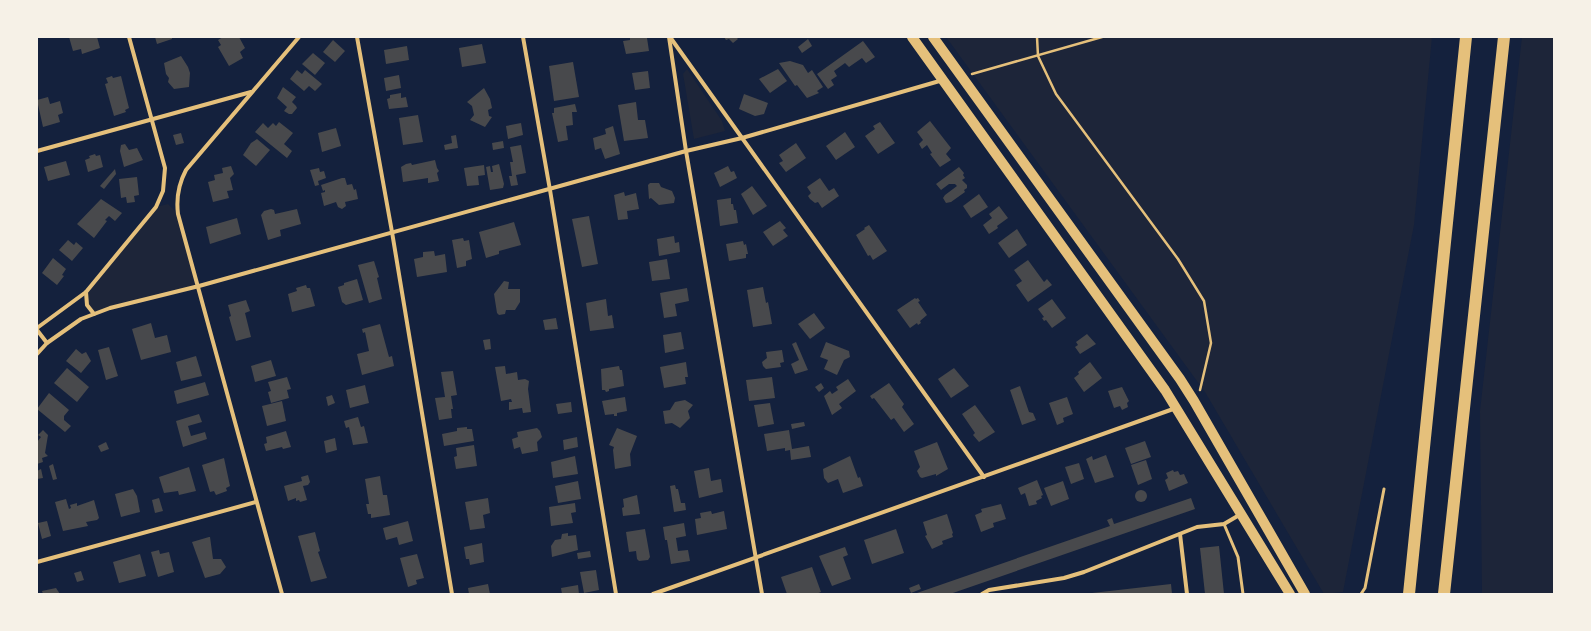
<svg xmlns="http://www.w3.org/2000/svg" width="1591" height="631" viewBox="0 0 1591 631" font-family="Inter,sans-serif">
<style>
.green{fill:#1d2539}
.building{fill:#48494c}
.lines{fill:none;stroke-linecap:round;stroke-linejoin:round}
.path{stroke:#e5c07b;stroke-width:2.5}
.service{stroke:#e5c07b;stroke-width:3}
.minor{stroke:#e5c07b;stroke-width:4}
.primary{stroke:#e5c07b;stroke-width:10}
.motorway{stroke:#e5c07b;stroke-width:12}
</style>
<rect width="100%" height="100%" fill="#14213d"/>
<!-- green -->
<g class="green">
<path d="M946 37H1432L1414 225 1343 592 1324 594 1205 392Z"/>
<path d="M1522 37H1554V594H1482L1480 411Z"/>
<path d="M687 69 722 121 725 131 694 139 683 74Z"/>
<path d="M168 204 178 214 199 286 94 314 87 305 86 292 156 207Z"/>
</g>
<!-- building -->
<g class="building">
<path d="M69 37H97L100 48 82 54 81 49 73 51Z"/>
<path d="M155 37H172V39L157 44Z"/>
<path d="M223 37H239L245 48 240 52 243 58 229 66 218 47 221 45 218 40Z"/>
<path d="M630 37 647 38 649 51 626 54 623 41 630 40Z"/>
<path d="M724 37H736L738 39 733 43 729 39 726 40Z"/>
<path d="M808 39 812 46 802 53 798 47Z"/>
<path d="M333 40 345 51 335 62 323 52Z"/>
<path d="M863 41 875 57 866 63 862 58 849 67 845 63 834 71 837 76 831 80 834 85 828 89 817 74Z"/>
<path d="M482 44 486 63 462 67 459 48Z"/>
<path d="M407 46 409 60 386 64 384 50Z"/>
<path d="M313 53 325 63 315 75 302 64Z"/>
<path d="M181 56 188 67 190 73 189 87 174 89 168 82 169 78 166 74 164 63Z"/>
<path d="M790 61 803 65 808 73 812 70 823 87 817 91 819 93 807 98 797 85 795 86 779 63Z"/>
<path d="M573 62 579 97 554 101 549 66Z"/>
<path d="M778 69 787 81 770 93 759 79Z"/>
<path d="M297 70 302 74 305 70 322 84 315 91 309 86 304 91 290 79Z"/>
<path d="M648 71 650 88 635 90 632 73Z"/>
<path d="M399 75 401 88 386 91 384 78Z"/>
<path d="M112 76 113 78 121 76 129 108 125 110 126 112 114 116 105 84 108 83 106 78Z"/>
<path d="M283 87 296 97 292 102 296 106 297 108 292 114H289L284 111 287 107 277 98Z"/>
<path d="M484 88 490 99 492 108 488 110 489 116 492 117 485 127 470 120 474 115 472 106 467 102Z"/>
<path d="M401 93V98L406 97 408 107 389 109 387 99 390 98V95Z"/>
<path d="M744 94 768 103 764 114 755 116 739 109Z"/>
<path d="M48 97 50 104 60 101 63 113 58 115 60 122 43 127 37 100Z"/>
<path d="M636 102 638 120H645L648 138 624 141 618 105Z"/>
<path d="M575 104 577 112H572L573 125 566 126 568 140 558 142 552 113H554V108Z"/>
<path d="M418 115 423 142 403 145 399 118Z"/>
<path d="M930 121 951 148 946 154 951 160 940 167 930 154 932 153 927 145 922 149 919 144 923 140 917 132Z"/>
<path d="M279 122 293 133 284 144 292 151 287 158 255 132 263 123 268 128 273 123 276 126Z"/>
<path d="M880 122 895 143 878 154 865 136 875 129 873 126Z"/>
<path d="M521 123 523 135 508 139 506 126Z"/>
<path d="M613 126 620 154 605 159 601 148 595 150 593 138 606 134 605 129Z"/>
<path d="M336 128 341 146 322 152 318 133Z"/>
<path d="M845 132 855 147 836 160 826 146Z"/>
<path d="M181 133 184 143 176 145 173 135Z"/>
<path d="M456 135 458 148 445 150 444 145 452 143 451 136Z"/>
<path d="M257 139 270 150 256 166 243 155 251 143Z"/>
<path d="M503 141 504 148 493 150 492 143Z"/>
<path d="M796 143 806 158 786 172 779 163 783 161 779 155Z"/>
<path d="M125 144 129 150 137 148 143 160 124 167 120 151 121 145Z"/>
<path d="M521 145 526 173 516 175 518 185 511 186 509 176H512L510 162H513L510 147Z"/>
<path d="M95 154 96 156 100 155 103 167 88 172 85 160 90 158 89 156Z"/>
<path d="M435 160 437 168 439 171 437 173 439 181 428 183V178L403 182 401 167 406 164 411 163 412 165Z"/>
<path d="M66 161 70 175 48 181 44 167Z"/>
<path d="M499 164 504 184 503 188 490 190 486 167 490 166 491 172H493L492 166Z"/>
<path d="M484 165 485 175 478 176 479 185 467 186 464 168Z"/>
<path d="M231 166 234 174 230 178 233 190 227 191 229 198 213 202 208 182 215 180 214 175 223 173 222 168Z"/>
<path d="M728 166 731 172 734 171 737 178 720 187 714 173Z"/>
<path d="M959 167 964 173 963 175 965 178 962 180 967 185V188L964 190 965 192 951 202 946 203 943 198 945 195 957 186 955 184H949L941 190 936 184Z"/>
<path d="M319 168 320 172 324 171 326 178 318 181 319 185 315 186 310 170Z"/>
<path d="M115 169 116 174 104 189 100 186Z"/>
<path d="M137 177 139 195 134 196 135 202 127 203 126 197 121 198 119 179Z"/>
<path d="M342 178H345L347 185 352 184 354 190 356 189 358 199 345 202 346 206 342 209 338 207 336 202 324 206 321 193 325 192V190L323 191 321 185Z"/>
<path d="M820 178 829 191 834 188 839 196 822 208 818 202 815 203 810 199 808 196 811 193 807 187Z"/>
<path d="M650 183H659L661 187 672 191 675 198 674 203 659 205 651 198 649 199 648 185Z"/>
<path d="M752 186 767 206 753 215 741 194Z"/>
<path d="M624 192 625 196 636 193 639 209 627 211 628 219 618 220 614 195Z"/>
<path d="M979 194 988 207 971 218 963 206Z"/>
<path d="M731 198V204H733L734 210H736L738 223 720 226 717 200Z"/>
<path d="M101 199 122 213 115 221 109 216 105 220 107 221 94 238 77 224Z"/>
<path d="M999 206 1008 218 997 226 998 228 989 234 983 225 992 218 989 214Z"/>
<path d="M271 209 274 210 275 214 297 209 301 224 280 230 281 236 268 240 261 215 264 211Z"/>
<path d="M589 216 598 264 582 267 572 219Z"/>
<path d="M237 218 241 234 210 244 206 227Z"/>
<path d="M780 221 786 228 783 230 788 236 773 246 763 232Z"/>
<path d="M514 222 521 245 499 251V254L486 258 479 232Z"/>
<path d="M869 225 887 251 873 260 870 255 868 256 856 235 865 229 864 228Z"/>
<path d="M1017 229 1027 245 1009 258 998 243Z"/>
<path d="M674 236 675 243 679 242 680 252 659 256 657 239Z"/>
<path d="M463 238 464 241 469 240 472 259 466 261V266L457 268 452 240Z"/>
<path d="M68 240 74 245 76 242 83 248 72 261 59 250Z"/>
<path d="M743 241 744 245 746 244 748 254H746V258L729 261 726 244Z"/>
<path d="M434 251 435 256 445 254 447 272 417 277 414 259 423 257V252Z"/>
<path d="M53 258 66 269 62 275 64 276 57 285 42 273Z"/>
<path d="M667 259 670 279 652 281 649 262Z"/>
<path d="M1028 260 1044 282 1047 279 1052 285 1028 302 1016 285 1022 281 1014 270Z"/>
<path d="M374 261 379 277 377 278 382 299 369 303 358 265Z"/>
<path d="M357 279 363 300 346 305 342 302 338 287 344 285V283Z"/>
<path d="M504 281 509 282 508 289H520V302L515 310H506L505 314 499 315 497 313 494 294Z"/>
<path d="M306 285 307 288H310L315 306 292 312 288 294 297 291 296 288Z"/>
<path d="M763 287 766 303 768 302 772 324 753 327 747 290Z"/>
<path d="M687 288 689 301 675 304 677 316 664 318 660 293Z"/>
<path d="M915 298 916 299 918 298 920 301 918 302 927 315 920 321 921 323 918 325 917 323 910 328 897 310Z"/>
<path d="M606 299 608 316 612 315 614 328 590 331 586 303Z"/>
<path d="M1052 299 1066 318 1052 328 1046 320 1044 321 1042 318 1044 317 1038 309Z"/>
<path d="M246 300 250 311 245 313 251 337 236 341 229 317 231 316 228 305Z"/>
<path d="M814 313 825 328 810 339 798 324Z"/>
<path d="M556 318 558 329 545 330 543 320Z"/>
<path d="M151 323 155 338 167 335 171 352 141 360 132 329Z"/>
<path d="M380 324 389 357 392 356 394 366 362 375 357 354 369 351 365 332 363 333 362 329Z"/>
<path d="M681 332 684 349 665 353 663 335Z"/>
<path d="M1087 334 1096 344 1080 354 1075 347 1078 345 1076 342Z"/>
<path d="M490 339 491 349 485 350 483 340Z"/>
<path d="M796 342 808 370 795 374 791 364 799 360 792 344Z"/>
<path d="M826 342 849 351 850 357 844 360 837 375 824 369 828 360 820 357Z"/>
<path d="M109 347 118 376 106 380 98 350Z"/>
<path d="M76 349 82 354 86 352 91 361 81 373 66 361Z"/>
<path d="M782 350 784 362 780 363 781 367 766 369 763 366 762 362 767 358 766 352Z"/>
<path d="M196 356 202 376 181 381 176 362Z"/>
<path d="M271 360 276 376 255 382 251 366Z"/>
<path d="M686 362 688 377H685L686 384 664 388 660 367Z"/>
<path d="M1090 362 1102 378 1084 392 1074 378 1079 374 1078 372Z"/>
<path d="M505 366 506 374 517 372 518 380 525 379 529 381 528 389 531 412 523 413 522 408 509 410V402H512L511 399 501 401 495 367Z"/>
<path d="M619 366 620 370H622L624 386 609 389V391L606 392 605 390H602L601 369Z"/>
<path d="M67 368 89 387 77 402 54 383Z"/>
<path d="M954 368 969 386 951 398 938 379Z"/>
<path d="M453 371 457 395 451 396 453 409H451L452 418 439 420 435 398 445 397 441 372Z"/>
<path d="M287 377 291 389 287 390 289 398 271 403 268 392 271 391 268 382Z"/>
<path d="M772 377 775 398 749 401 746 380Z"/>
<path d="M848 379 856 391 839 404 842 408 832 415 824 396 830 391 832 394 838 390 836 387Z"/>
<path d="M205 382 209 395 177 404 174 391Z"/>
<path d="M821 383 824 388 819 392 815 387Z"/>
<path d="M889 383 904 404 902 407 914 424 904 432 894 418 891 420 874 398 872 399 870 396Z"/>
<path d="M365 385 369 403 350 408 346 390Z"/>
<path d="M1020 386 1029 412 1033 413 1036 420 1022 425 1010 390Z"/>
<path d="M1122 387 1129 401 1127 403 1128 407 1122 410 1120 406 1114 408 1108 391Z"/>
<path d="M49 393 69 410 64 416V420L71 426 65 432 37 409Z"/>
<path d="M332 395 335 403 328 406 326 397Z"/>
<path d="M625 397 627 411 617 413V416H614V414L605 415 602 401Z"/>
<path d="M1067 397 1073 414 1063 418 1064 422 1057 425 1049 403Z"/>
<path d="M685 400 693 405 688 411 690 418 680 428 672 423 665 424 663 411 670 410 675 402Z"/>
<path d="M282 401 286 421 267 426 262 406Z"/>
<path d="M571 402 572 412 558 414 556 404Z"/>
<path d="M770 403 774 424 758 427 754 405Z"/>
<path d="M975 405 995 432 979 442 973 435 975 433 962 414Z"/>
<path d="M199 414 202 422 188 426 191 436 205 432 207 439 183 447 176 421Z"/>
<path d="M358 417 361 427 364 426 368 443 353 445 349 427 346 428 344 421Z"/>
<path d="M804 422 805 426 792 429 791 424Z"/>
<path d="M467 427V429H472L474 441 444 446 442 434 457 431V428Z"/>
<path d="M537 428 540 431 542 437 537 442 538 451 522 454 520 447 514 449 512 439 518 437 517 432Z"/>
<path d="M617 428 637 436 630 454 631 466 615 469 613 450 614 447 609 445Z"/>
<path d="M43 430 48 435 45 453 48 456 42 458 43 462 37 464V442L41 437 38 435Z"/>
<path d="M789 430 792 449 809 446 811 457 791 460 790 450 785 451V448L767 451 764 434Z"/>
<path d="M286 431 291 447 283 449 282 447 266 451 264 444 267 443 266 437Z"/>
<path d="M577 437 578 447 564 450 563 440Z"/>
<path d="M335 438 337 450 326 453 324 441Z"/>
<path d="M1145 441 1151 457 1131 464 1125 448Z"/>
<path d="M106 442 109 449 101 452 98 446Z"/>
<path d="M937 442 948 469 936 476V474L922 478 920 477 917 471 920 467 914 451Z"/>
<path d="M474 445 477 466 456 469 454 457 457 456 456 448Z"/>
<path d="M1106 455 1114 477 1095 483 1086 459 1092 456 1093 460Z"/>
<path d="M575 456 578 474 553 478 551 462Z"/>
<path d="M850 456 858 478 860 477 863 486 843 493 838 479 828 483 824 478 823 469Z"/>
<path d="M224 458 230 486 226 488 227 491 216 495 214 491 210 492 202 465Z"/>
<path d="M1146 460 1152 479 1138 485 1131 465Z"/>
<path d="M1079 463 1084 479 1071 484 1065 467Z"/>
<path d="M53 464 57 479 53 480 49 466Z"/>
<path d="M189 467 196 491 179 495 178 491 164 493 159 477Z"/>
<path d="M709 468 711 481 721 479 723 492 699 498 694 471Z"/>
<path d="M41 469 43 478 37 479V471Z"/>
<path d="M1173 470 1174 472 1178 471 1180 475 1184 474 1188 483 1169 491 1165 480 1168 478 1166 473Z"/>
<path d="M308 475 310 482 308 485 303 486 307 500 300 502 299 500 296 501V498L288 501 284 486 302 481 301 477Z"/>
<path d="M380 476 383 495H387L390 515 371 518V514H368L366 504H369L365 479Z"/>
<path d="M1037 480 1043 495 1041 496 1042 498 1036 501 1037 504 1029 506 1025 493 1021 495 1018 488Z"/>
<path d="M578 481 581 499 558 503 555 486Z"/>
<path d="M1063 481 1069 499 1051 506 1044 488Z"/>
<path d="M675 485 676 489H678L681 503H685L686 510 674 512 670 486Z"/>
<path d="M133 489 137 496 140 512 121 517 115 494Z"/>
<circle cx="1141" cy="496" r="6"/>
<path d="M637 495 640 514 623 516 622 508 624 507 623 499Z"/>
<path d="M159 498 163 511 155 513 152 500Z"/>
<path d="M488 498 490 513 483 515 485 528 470 530 465 502Z"/>
<path d="M1191 498 1195 509 950 594H914L1110 526 1107 520 1112 518 1114 524Z"/>
<path d="M66 499 69 509 71 508 70 505 77 503V506L94 500 99 518 97 520 86 522 88 526 63 531 55 502Z"/>
<path d="M575 503 576 512 571 513 573 523 551 526 549 507Z"/>
<path d="M1001 504 1006 519 993 523 994 527 981 532 975 515 982 512 981 509Z"/>
<path d="M711 511 712 514 724 511 727 529 697 535 695 519 701 518 700 513Z"/>
<path d="M947 514 953 533 952 534 953 537 942 541 943 544 932 549 925 536 927 535 923 522Z"/>
<path d="M47 521 51 536 42 539 38 523Z"/>
<path d="M408 521 413 541 399 545 397 537 386 540 383 528Z"/>
<path d="M684 523 686 536 676 538 678 551 688 550 690 561 671 564 667 540H665L663 527Z"/>
<path d="M645 529 650 557 648 560 639 561 637 559 636 551 629 552 626 532Z"/>
<path d="M896 529 904 553 872 564 864 540Z"/>
<path d="M315 532 320 551 318 552 327 578 311 582 298 536Z"/>
<path d="M568 533V536L576 535 578 550 552 557 551 546 555 540 561 539 562 534Z"/>
<path d="M209 537H210L213 559H221L226 567 220 574 205 578 192 542Z"/>
<path d="M482 543 484 562 470 565 469 559H466L464 547Z"/>
<path d="M1219 546 1224 594H1205L1200 548Z"/>
<path d="M845 547 848 555 843 557 851 579 832 586 819 556Z"/>
<path d="M159 550 160 554 169 552 174 572 158 577 151 552Z"/>
<path d="M590 551 591 557 578 559 577 553Z"/>
<path d="M140 554 146 576 119 583 113 562Z"/>
<path d="M417 554 424 578 416 580 417 584 408 587 400 558Z"/>
<path d="M812 567 821 592 816 594H787L781 577Z"/>
<path d="M596 570 599 590 584 593 580 572Z"/>
<path d="M81 571 84 580 77 582 74 573Z"/>
<path d="M488 584 490 594H469L468 588Z"/>
<path d="M919 584 921 589 911 593 909 588Z"/>
<path d="M1171 584 1172 594H1092V593Z"/>
<path d="M578 585 579 594H562L561 588Z"/>
<path d="M56 588 60 594H43L42 591Z"/>
</g>
<g class="lines">
<!-- path -->
<g class="path">
<path d="M1037 37 1038 56 1056 94 1178 259 1204 301 1211 343 1200 390"/>
<path d="M972 74 1102 37"/>
</g>
<!-- service -->
<g class="service">
<path d="M1224 524 1238 557 1243 594"/>
<path d="M1361 594 1365 588 1384 489"/>
</g>
<!-- minor -->
<g class="minor">
<path d="M357 37 392 232 452 594"/>
<path d="M523 37 550 190 616 594"/>
<path d="M669 37 686 151 762 594"/>
<path d="M670 37 984 477"/>
<path d="M37 151 251 92"/>
<path d="M86 292 87 305 94 314"/>
<path d="M37 328 86 292 156 207 163 191 165 168 129 37"/>
<path d="M37 330 47 343"/>
<path d="M37 354 47 343 81 319 110 308 199 286 686 151 742 138 943 80"/>
<path d="M1180 534 1187 594"/>
<path d="M37 562 256 502"/>
<path d="M282 594 178 214C176 198 178 185 186 170L299 37"/>
<path d="M653 594 1176 408"/>
<path d="M982 594 989 590 1064 578 1084 572 1197 527 1224 524 1241 514"/>
</g>
<!-- primary -->
<g class="primary">
<path d="M912 37 1165 390 1290 594"/>
<path d="M933 37 1180 379 1194 401 1305 594"/>
</g>
<!-- motorway -->
<g class="motorway">
<path d="M1409 594 1466 37"/>
<path d="M1444 594 1504 37"/>
</g>
</g>
<!-- border -->
<rect width="1591" height="631" fill="none" stroke="#f6f1e7" stroke-width="76"/>
</svg>
